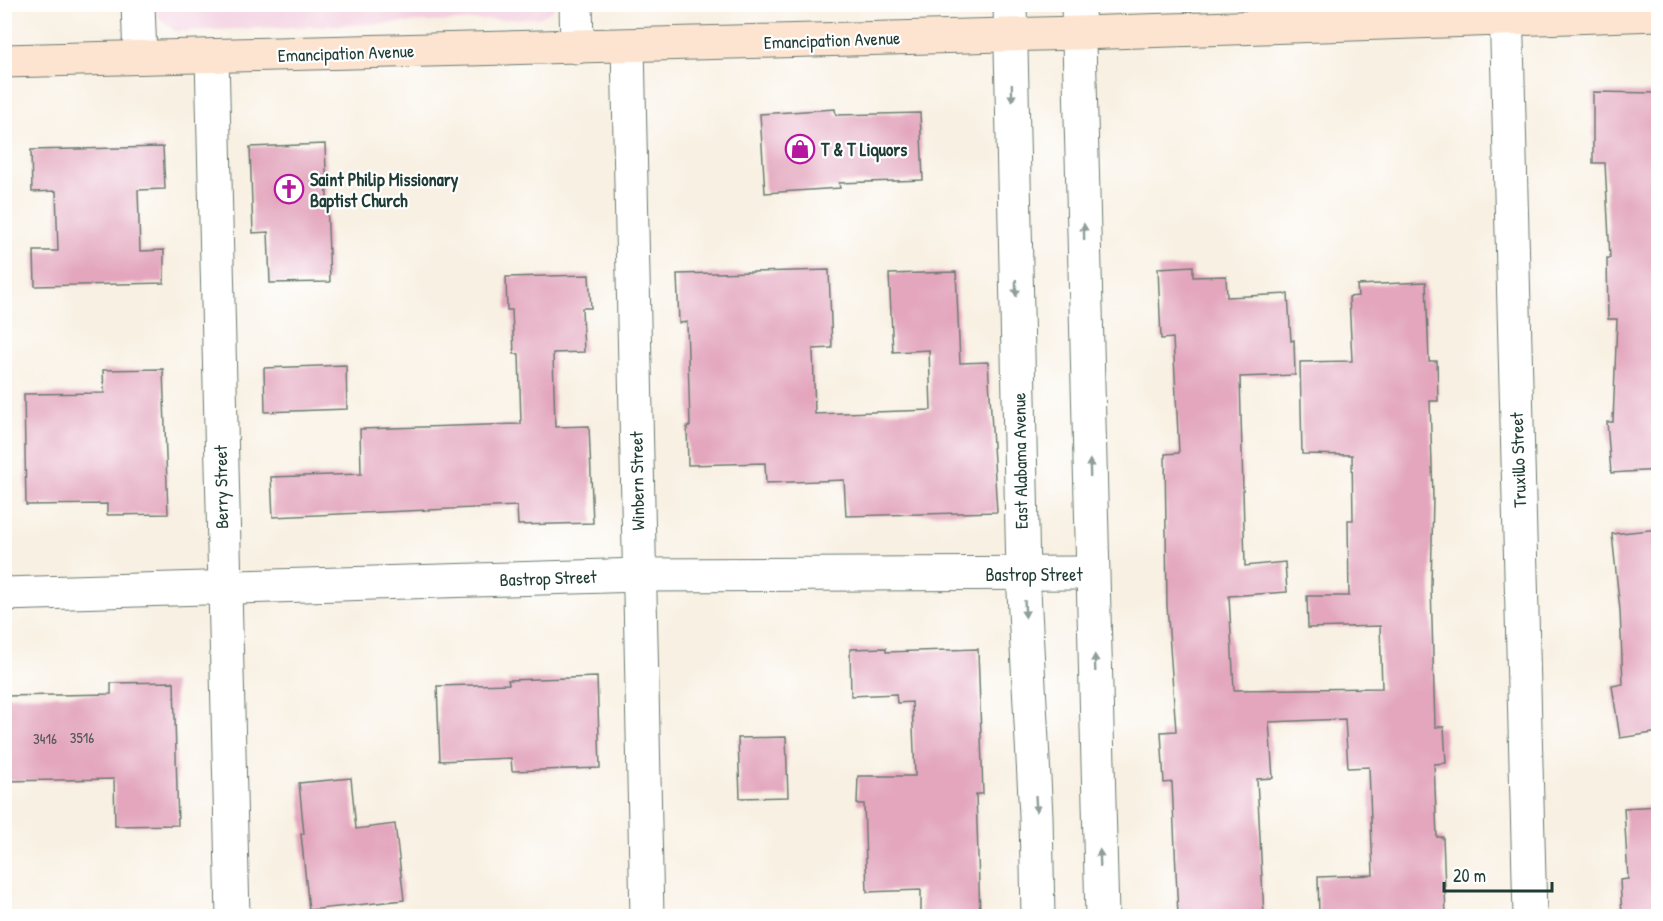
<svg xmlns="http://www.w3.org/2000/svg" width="1663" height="921" viewBox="0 0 1663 921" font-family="'Patrick Hand',sans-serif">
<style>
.built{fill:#f3cfdf}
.building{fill:#e3a6bd}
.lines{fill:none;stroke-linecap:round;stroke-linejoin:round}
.minor-casing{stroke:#6b7c71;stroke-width:35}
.tertiary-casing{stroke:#6b7c71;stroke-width:35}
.secondary-casing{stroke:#6b7c71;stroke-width:35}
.minor{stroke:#fff;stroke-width:33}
.tertiary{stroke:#fff;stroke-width:33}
.secondary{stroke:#fde4d1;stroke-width:33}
.oneway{fill:#8f9e9a}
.labels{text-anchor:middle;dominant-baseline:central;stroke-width:4.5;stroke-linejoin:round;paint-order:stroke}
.number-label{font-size:15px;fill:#505756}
.street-label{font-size:18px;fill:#1f3d34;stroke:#fff}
.poi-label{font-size:18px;font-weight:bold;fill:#1f3d34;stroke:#fff;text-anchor:start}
</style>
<rect width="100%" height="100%" fill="#fff"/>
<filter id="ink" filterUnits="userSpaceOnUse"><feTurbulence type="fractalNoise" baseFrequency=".0167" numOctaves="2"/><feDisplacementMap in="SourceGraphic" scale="12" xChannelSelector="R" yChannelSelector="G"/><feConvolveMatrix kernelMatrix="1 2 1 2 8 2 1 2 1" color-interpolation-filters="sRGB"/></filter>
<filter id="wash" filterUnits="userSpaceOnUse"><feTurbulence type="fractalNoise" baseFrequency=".008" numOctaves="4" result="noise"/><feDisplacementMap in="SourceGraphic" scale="24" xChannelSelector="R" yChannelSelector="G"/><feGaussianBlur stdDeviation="1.35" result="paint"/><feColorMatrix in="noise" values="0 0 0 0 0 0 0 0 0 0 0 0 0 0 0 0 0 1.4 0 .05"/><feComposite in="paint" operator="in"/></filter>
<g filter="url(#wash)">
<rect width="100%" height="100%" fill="#f8f0e2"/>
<!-- built -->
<path class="built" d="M154 5H556L552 11 539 18 183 31H175L165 23 158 16Z"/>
<g id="blocks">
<!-- building -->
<g class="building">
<path d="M1593 92 1659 93V470L1611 473 1607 422H1613L1617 319H1608L1607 258H1610L1605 163H1593Z"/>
<path d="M835 109 836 115 920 113 923 180 839 183 840 188 765 193 760 114Z"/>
<path d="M325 144 330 282 270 283 268 232 253 233 250 147Z"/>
<path d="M163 147 165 189 138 190 140 251 164 250V283L35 286 34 251H58L56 191 32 192 31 150Z"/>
<path d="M1193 266V277L1226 276 1227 297 1288 294 1291 341 1294 340 1295 375 1240 377 1245 566 1285 562 1287 592 1229 596 1234 690 1382 688 1380 626 1308 628 1307 596H1349L1348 520H1353L1352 455 1302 454 1300 362 1352 361 1349 297 1358 296 1357 285 1426 282 1429 361H1437L1438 401H1430L1433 498 1431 586 1435 727H1444L1446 763 1434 764 1437 837H1443L1446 916H1319L1318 877 1373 875 1369 767 1348 768 1345 719 1269 722 1273 778 1257 779 1264 916H1178L1172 782 1164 783 1161 732 1176 731 1167 605 1165 454 1179 453 1173 338 1161 339 1158 268Z"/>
<path d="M829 270 832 348 813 349 815 414 931 410 929 350 893 352 889 274 956 272 960 363 988 362 997 512 846 516 844 480 766 483 765 463 688 465 687 426H690L687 322 679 323 677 274Z"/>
<path d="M589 275 591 308H582L584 352 553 353 555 427 589 426 593 523 518 525 517 506 273 517 271 477 361 474 360 429 521 424 519 354H514L512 310H507L506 277Z"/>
<path d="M346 365 347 409 265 412 264 368Z"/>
<path d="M163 369 168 514 107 515V504L26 505 24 394 104 393 103 370Z"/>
<path d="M1659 529V732L1620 738 1612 686 1623 684 1620 610 1612 534Z"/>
<path d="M886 648V652L978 649 983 794H976L980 916H921V890L867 892 864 804H857L858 776H915L912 702 897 703 896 694 851 696 850 649Z"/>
<path d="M597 677 600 768 512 771 511 758 440 761 437 686 509 684 508 680Z"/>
<path d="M174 682 178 825 115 826 114 779 4 781V696L111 694V683Z"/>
<path d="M786 737 788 797 740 798 738 738Z"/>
<path d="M351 778 356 829 395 824 404 900 309 910 301 834H304L299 783Z"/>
<path d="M1659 806V916H1622L1620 880 1628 879 1624 808Z"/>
</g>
</g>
</g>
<g filter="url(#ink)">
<use href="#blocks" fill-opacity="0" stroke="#6b7c71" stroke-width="1.5"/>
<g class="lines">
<!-- minor casing -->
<g class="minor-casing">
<g id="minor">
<path d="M138 4 140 57"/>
<path d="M576 4 577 47"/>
<path d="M1506 4 1530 916"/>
<path d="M628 46 647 916"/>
<path d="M212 57 233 916"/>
<path d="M4 594 640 575 1092 573"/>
</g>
</g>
<!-- tertiary casing -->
<g class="tertiary-casing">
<g id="tertiary">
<path d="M1010 4 1023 573 1036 816 1038 916"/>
<path d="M1078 4 1102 916"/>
</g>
</g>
<!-- secondary casing -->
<g class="secondary-casing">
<path id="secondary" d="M4 61 1079 33 1658 14"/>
</g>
<!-- minor -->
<use href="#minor" class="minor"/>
<!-- tertiary -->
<use href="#tertiary" class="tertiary"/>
<!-- secondary -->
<use href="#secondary" class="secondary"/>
</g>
<!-- one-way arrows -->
<defs><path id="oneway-solid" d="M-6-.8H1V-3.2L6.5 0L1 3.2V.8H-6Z" transform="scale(1.5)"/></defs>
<g class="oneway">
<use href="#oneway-solid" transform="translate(1012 93) rotate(89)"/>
<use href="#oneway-solid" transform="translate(1084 232) rotate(-91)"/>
<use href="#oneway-solid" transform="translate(1016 288) rotate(89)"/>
<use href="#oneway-solid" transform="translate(1090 468) rotate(-91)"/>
<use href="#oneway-solid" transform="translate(1025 609) rotate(87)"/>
<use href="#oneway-solid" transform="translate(1095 663) rotate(-92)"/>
<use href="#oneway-solid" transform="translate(1036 804) rotate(87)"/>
<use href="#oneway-solid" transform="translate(1100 858) rotate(-92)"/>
</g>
</g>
<!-- icons -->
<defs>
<g id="shop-ring" transform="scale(1.5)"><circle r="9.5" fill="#fff" stroke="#b5179e" stroke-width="1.5"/><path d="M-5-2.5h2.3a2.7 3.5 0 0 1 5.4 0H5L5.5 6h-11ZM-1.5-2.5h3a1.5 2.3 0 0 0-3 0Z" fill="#b5179e"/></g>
<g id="church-ring" transform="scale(1.5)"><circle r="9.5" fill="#fff" stroke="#b5179e" stroke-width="1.5"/><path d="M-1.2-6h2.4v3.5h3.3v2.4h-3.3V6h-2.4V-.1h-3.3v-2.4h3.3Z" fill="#b5179e"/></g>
</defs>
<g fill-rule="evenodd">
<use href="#shop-ring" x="800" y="149"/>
<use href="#church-ring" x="289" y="189"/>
</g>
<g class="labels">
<!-- number labels -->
<g class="number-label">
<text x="82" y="737">3516</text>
<text x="45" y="738">3416</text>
</g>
<!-- street labels -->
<g class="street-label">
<text transform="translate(832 40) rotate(-2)">Emancipation Avenue</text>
<text transform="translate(346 53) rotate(-2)">Emancipation Avenue</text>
<text transform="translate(1518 460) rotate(-92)">Truxillo Street</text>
<text transform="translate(1020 461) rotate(-91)">East Alabama Avenue</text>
<text transform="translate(637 481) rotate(-91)">Winbern Street</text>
<text transform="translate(221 487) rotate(-91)">Berry Street</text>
<text x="1034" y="574">Bastrop Street</text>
<text transform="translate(548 578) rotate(-2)">Bastrop Street</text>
</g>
<!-- poi labels -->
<g class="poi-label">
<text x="821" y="149">T &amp; T Liquors</text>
<text x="310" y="179">Saint Philip Missionary<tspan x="310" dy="21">Baptist Church</tspan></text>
</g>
</g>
<!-- margin -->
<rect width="1663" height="921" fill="none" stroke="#fff" stroke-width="24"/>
<!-- scale -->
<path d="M1444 882v9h108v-9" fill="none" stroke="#1f3d34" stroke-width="3"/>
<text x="1453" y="882" font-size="18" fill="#1f3d34" stroke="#ffffff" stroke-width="4.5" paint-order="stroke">20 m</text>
</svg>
